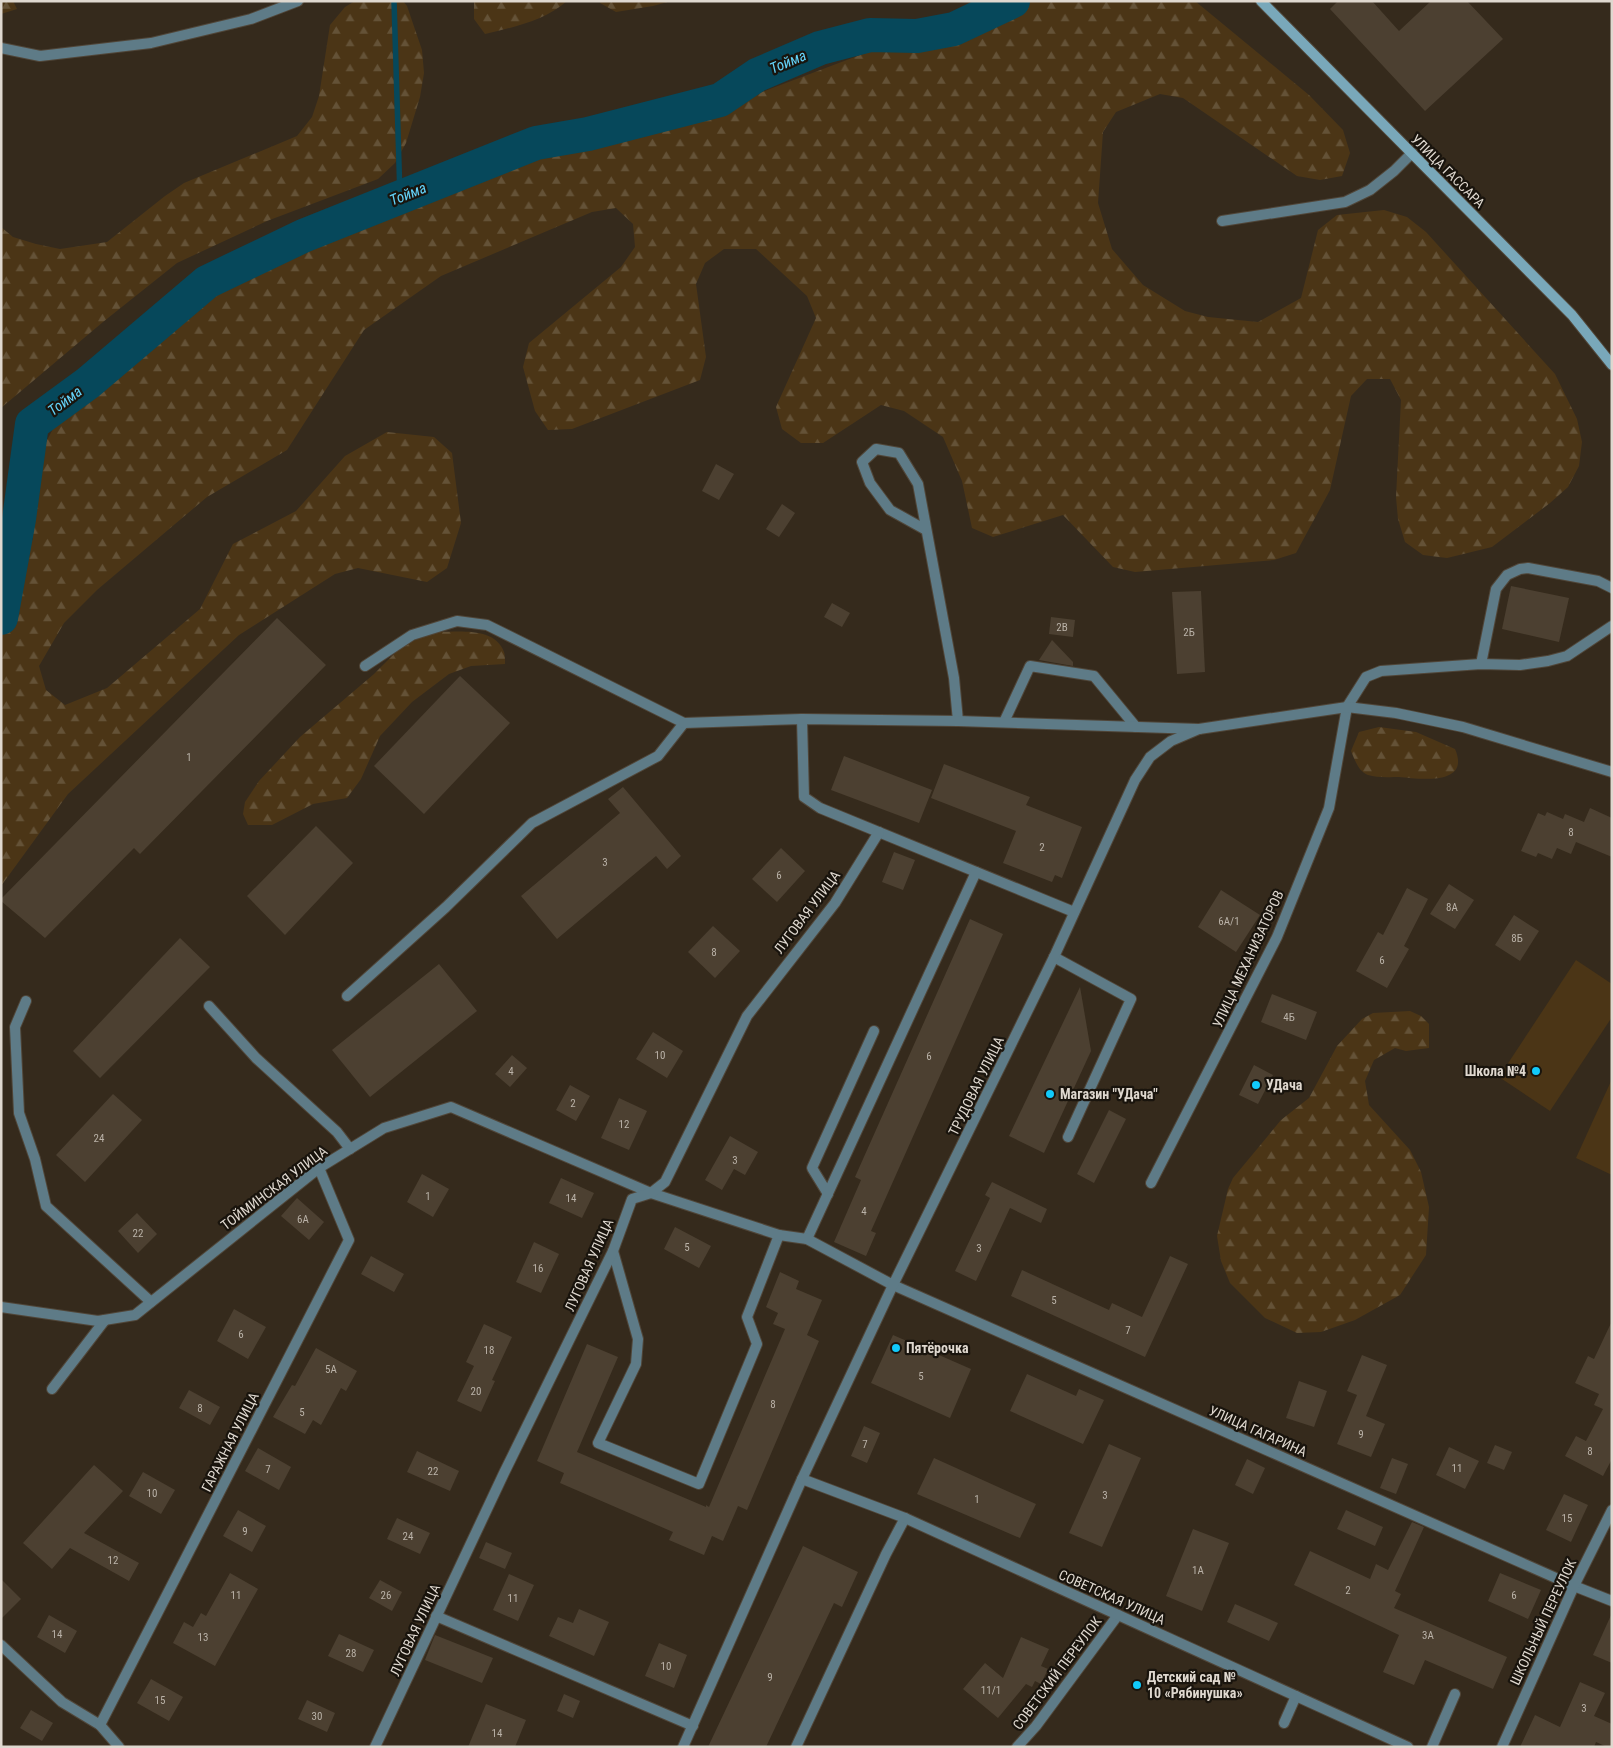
<svg xmlns="http://www.w3.org/2000/svg" width="1613" height="1748" viewBox="0 0 1613 1748" font-family="'Roboto Condensed',sans-serif">
<style>
.green{fill:#4b3516}
.forest{fill:url(#forest-firs)}
.lines{fill:none;stroke-linecap:round;stroke-linejoin:round}
.stream{stroke:#06485b;stroke-width:5.5}
.river{stroke:#06485b;stroke-width:34}
.building{fill:#4c4031}
.service-casing{stroke:#504639;stroke-width:12}
.minor-casing{stroke:#504639;stroke-width:12}
.tertiary-casing{stroke:#504639;stroke-width:12}
.secondary-casing{stroke:#504639;stroke-width:12}
.service{stroke:#5e7b87;stroke-width:10}
.minor{stroke:#5e7b87;stroke-width:10}
.tertiary{stroke:#5e7b87;stroke-width:10}
.secondary{stroke:#79a8ba;stroke-width:10}
.poi-dot{fill:#11cafb;stroke:#19140d;stroke-width:2}
.labels{text-anchor:middle;dominant-baseline:central;stroke-width:4.5;stroke-linejoin:round;paint-order:stroke}
.number-label{font-size:11px;fill:#bab2a8}
.street-label{font-size:14px;fill:#dfd8cf;stroke:#19140d}
.poi-label{font-size:14px;font-weight:bold;fill:#dfd8cf;stroke:#19140d;text-anchor:start}
.water-label{font-size:15px;font-style:italic;fill:#64d3f9;stroke:#19140d}
</style>
<defs>
<pattern id="forest-firs" width="22" height="20" patternUnits="userSpaceOnUse" patternTransform="scale(1.25)"><rect width="22" height="20" fill="#4b3516"/><path d="M5 1l3.5 6h-7zM16 11l3.5 6h-7z" fill="#645237"/></pattern>
</defs>
<rect width="100%" height="100%" fill="#352a1c"/>
<!-- green -->
<g class="green">
<path d="M1576 960 1612 984V1017L1550 1111 1499 1077Z"/>
<path d="M1612 1079V1175L1576 1158Z"/>
</g>
<!-- forest -->
<g class="forest">
<path d="M1 1H13L17 9 1 14Z"/>
<path d="M355 1H403L407 6 422 50 424 73 420 97 406 143 395 163 378 179 267 221 177 263 103 322 1 408V227L13 237 36 244 60 249 107 242 165 196 184 183 297 136 312 117 319 96 330 25 345 7Z"/>
<path d="M474 1H567C544 21 514 27 485 34L474 19Z"/>
<path d="M601 1H671L653 6 616 12 600 3Z"/>
<path d="M1025 1H1195L1309 95 1343 130 1350 153 1342 176 1320 180 1297 176 1183 98 1160 94 1116 112 1103 132 1098 203 1112 249 1143 285 1185 311 1208 317 1258 322 1301 298 1318 230 1337 215 1384 210 1407 217 1426 232 1555 374 1577 419 1582 442 1579 466 1568 487 1550 503 1492 547 1447 558 1423 555 1405 542 1398 519 1396 497 1401 400 1390 379H1367L1351 396 1330 490 1296 553 1274 560 1135 572 1113 567 1063 515 993 537 972 528 962 481 943 437 904 411 881 405 823 443H801L782 429 776 407 816 318 807 296 756 249H724L705 263 696 284 706 357 700 380 572 429 548 430 535 411 523 367 529 343 621 267 635 247 633 224 616 208 592 212 441 276 364 330 287 450 207 497 97 590 64 623 39 666 46 690 65 705 107 688 200 609 233 544 296 511 345 456 387 432 434 437 452 453 461 523 447 568 427 582 358 568 335 574 239 635 68 794 1 886V591L33 539V467L55 425 203 298 492 160 588 134 669 127 876 49 947 43 994 24Z"/>
<path d="M439 632C459 632 495 627 504 652 505 655 505 660 505 664L471 666 449 674 412 702 380 736 361 779 347 798 313 804 272 825H248L243 814 245 802 259 781 300 737 374 674 404 644Z"/>
<path d="M1379 727 1416 732 1455 749C1471 786 1420 779 1399 777 1390 777 1377 778 1368 775 1358 771 1355 760 1351 751L1359 732Z"/>
<path d="M1410 1011 1421 1016 1429 1024V1048L1406 1051 1395 1048 1374 1060 1365 1081 1369 1105 1410 1150 1421 1172 1429 1207 1426 1255 1400 1295 1355 1320 1321 1332 1297 1333 1265 1318 1230 1283 1221 1261 1217 1236 1228 1189 1233 1178 1281 1120 1309 1098 1337 1046 1362 1019 1373 1013Z"/>
</g>
<g class="lines">
<!-- stream -->
<path class="stream" d="M394 1 400 197"/>
<!-- river -->
<path class="river" d="M1 618 19 519 32 424 88 383 207 282 303 236 536 143 588 134 720 100 757 75 820 48 870 35 917 36 954 29 1013 1"/>
</g>
<!-- building -->
<g class="building">
<path d="M1338 1H1372L1399 31 1431 1H1467L1503 39 1425 111 1330 9Z"/>
<path d="M716 464 734 474 719 500 702 491Z"/>
<path d="M782 504 795 513 779 537 766 529Z"/>
<path d="M1511 586 1569 598 1559 642 1502 629Z"/>
<path d="M1201 591 1205 672 1177 674 1172 592Z"/>
<path d="M832 603 850 613 842 627 824 617Z"/>
<path d="M1051 617 1075 620 1073 637 1049 634Z"/>
<path d="M277 618 326 665 140 854 134 848 45 938 1 901V899Z"/>
<path d="M1052 640 1073 662V666L1039 660Z"/>
<path d="M460 676 510 723 424 814 374 766Z"/>
<path d="M844 756 932 790 919 823 831 790Z"/>
<path d="M944 764 1030 797 1026 805 1082 827 1062 878 1055 875 1052 882 1003 863 1016 831 931 798Z"/>
<path d="M623 787 681 856 667 869 656 856 557 939 521 896 620 813 608 799Z"/>
<path d="M1590 808 1612 818V857L1576 842 1571 854 1557 848 1552 859 1538 853 1536 857 1521 851 1538 813 1545 816 1547 812 1563 819 1565 814 1584 822Z"/>
<path d="M316 826 353 863 285 935 247 896Z"/>
<path d="M781 848 805 871 777 902 752 879Z"/>
<path d="M894 852 915 860 903 890 882 882Z"/>
<path d="M1449 884 1474 900 1455 929 1430 914Z"/>
<path d="M1407 888 1428 899 1404 946 1409 949 1387 988 1356 971 1378 932 1383 935Z"/>
<path d="M1221 890 1260 915 1236 952 1198 927Z"/>
<path d="M1514 915 1539 931 1520 961 1495 945Z"/>
<path d="M970 919 1003 934 871 1231 876 1233 866 1256 834 1242 861 1180 855 1177Z"/>
<path d="M713 926 740 951 715 978 688 952Z"/>
<path d="M180 938 210 967 100 1078 73 1051Z"/>
<path d="M439 964 477 1011 370 1097 332 1050Z"/>
<path d="M1080 987 1091 1051 1044 1153 1009 1136Z"/>
<path d="M1272 994 1317 1012 1306 1040 1261 1022Z"/>
<path d="M653 1032 683 1051 667 1078 636 1059Z"/>
<path d="M512 1055 527 1068 510 1087 495 1074Z"/>
<path d="M1254 1065 1273 1075 1258 1104 1239 1095Z"/>
<path d="M570 1085 590 1096 576 1121 556 1110Z"/>
<path d="M113 1094 142 1120 85 1182 56 1155Z"/>
<path d="M619 1098 647 1111 629 1150 601 1138Z"/>
<path d="M1109 1110 1126 1119 1094 1183 1077 1174Z"/>
<path d="M730 1136 758 1152 745 1175 734 1169 722 1190 705 1180Z"/>
<path d="M422 1174 449 1189 433 1217 407 1202Z"/>
<path d="M561 1178 594 1193 582 1218 549 1203Z"/>
<path d="M992 1182 1047 1209 1041 1223 1010 1208 976 1281 955 1271 990 1198 985 1195Z"/>
<path d="M297 1198 324 1222 309 1240 281 1216Z"/>
<path d="M137 1213 157 1234 138 1253 118 1231Z"/>
<path d="M675 1227 711 1246 699 1268 664 1249Z"/>
<path d="M534 1242 559 1254 541 1293 516 1282Z"/>
<path d="M371 1256 404 1274 394 1292 361 1274Z"/>
<path d="M1170 1256 1188 1264 1145 1357 1011 1296 1022 1270 1109 1310 1112 1303 1142 1317Z"/>
<path d="M780 1272 799 1281 796 1289 822 1300 807 1335 819 1341 747 1510 738 1506 723 1541 712 1536 704 1555 669 1540 673 1532 560 1483 564 1473 537 1461 587 1344 618 1357 577 1452 706 1507V1505L709 1507 785 1329 773 1324 778 1313 766 1307Z"/>
<path d="M234 1309 266 1327 248 1359 217 1341Z"/>
<path d="M1612 1321V1459L1603 1476 1565 1456 1576 1436 1586 1441 1603 1409 1594 1405 1599 1394 1575 1383 1588 1356 1594 1359Z"/>
<path d="M484 1324 512 1337 492 1380 495 1381 481 1412 457 1401 474 1366 466 1362Z"/>
<path d="M893 1335 971 1369 950 1418 871 1383Z"/>
<path d="M316 1348 357 1371 346 1391 341 1388 321 1425 313 1420 305 1434 273 1417 292 1385 295 1386Z"/>
<path d="M1362 1355 1387 1365 1366 1416 1385 1424 1371 1457 1337 1444 1357 1395 1347 1391Z"/>
<path d="M1027 1374 1076 1396 1079 1389 1104 1400 1083 1444 1010 1411Z"/>
<path d="M1299 1381 1327 1391 1314 1427 1286 1418Z"/>
<path d="M189 1390 220 1407 210 1425 179 1408Z"/>
<path d="M864 1426 880 1433 867 1463 851 1456Z"/>
<path d="M1109 1444 1141 1458 1102 1547 1069 1533Z"/>
<path d="M1495 1445 1512 1452 1504 1470 1487 1463Z"/>
<path d="M1449 1447 1479 1461 1465 1489 1436 1475Z"/>
<path d="M258 1448 291 1467 279 1490 245 1471Z"/>
<path d="M417 1451 459 1471 450 1491 407 1472Z"/>
<path d="M934 1458 1036 1504 1020 1538 917 1494Z"/>
<path d="M1392 1458 1408 1464 1396 1494 1380 1488Z"/>
<path d="M1247 1459 1265 1468 1253 1494 1235 1485Z"/>
<path d="M94 1465 123 1491 84 1533 139 1563 129 1581 70 1548 52 1569 23 1543Z"/>
<path d="M143 1472 175 1490 161 1514 129 1496Z"/>
<path d="M1564 1494 1588 1505 1571 1542 1546 1530Z"/>
<path d="M238 1510 266 1526 252 1552 223 1536Z"/>
<path d="M1346 1510 1383 1527 1375 1546 1337 1529Z"/>
<path d="M397 1518 430 1533 420 1554 387 1539Z"/>
<path d="M1412 1522 1424 1527 1395 1591 1401 1594 1394 1608 1507 1657 1493 1689 1425 1660 1414 1685 1383 1672 1399 1635 1294 1585 1310 1551 1370 1579 1376 1564 1388 1570Z"/>
<path d="M1193 1529 1229 1543 1202 1611 1166 1596Z"/>
<path d="M486 1542 512 1553 505 1569 479 1558Z"/>
<path d="M803 1546 858 1572 842 1607 834 1603 766 1747H708Z"/>
<path d="M230 1573 258 1589 215 1666 173 1643 184 1622 193 1627 201 1613 206 1616Z"/>
<path d="M1500 1573 1541 1590 1528 1619 1488 1601Z"/>
<path d="M509 1574 534 1585 518 1621 493 1610Z"/>
<path d="M1 1579 21 1599 1 1619Z"/>
<path d="M380 1580 402 1592 392 1611 369 1598Z"/>
<path d="M1235 1604 1278 1623 1269 1641 1227 1622Z"/>
<path d="M579 1609 609 1622 594 1656 549 1636 558 1617 573 1623Z"/>
<path d="M1612 1613V1663L1593 1655Z"/>
<path d="M49 1615 77 1631 65 1653 37 1637Z"/>
<path d="M339 1634 374 1650 363 1672 328 1656Z"/>
<path d="M435 1635 493 1658 482 1683 425 1660Z"/>
<path d="M1021 1637 1049 1649 1041 1666 1048 1669 1041 1684 1035 1681 1032 1687 1026 1684 998 1718 963 1689 985 1663 1003 1678Z"/>
<path d="M659 1643 687 1655 674 1688 645 1676Z"/>
<path d="M151 1679 183 1697 169 1721 137 1703Z"/>
<path d="M1580 1682 1605 1693 1594 1716 1612 1724V1747H1607L1596 1742 1594 1747H1520L1535 1715 1560 1727Z"/>
<path d="M564 1694 580 1701 573 1718 557 1711Z"/>
<path d="M307 1700 335 1713 327 1732 298 1719Z"/>
<path d="M486 1704 526 1720 515 1747H468Z"/>
<path d="M31 1710 53 1723 42 1741 20 1728Z"/>
</g>
<g class="lines">
<!-- service casing -->
<g class="service-casing">
<g id="service">
<path d="M1222 221 1345 202 1370 190 1394 171 1412 153"/>
<path d="M926 530 890 510 870 483 862 462 876 449 899 453 918 484 954 678 958 721"/>
<path d="M1481 664 1496 589 1507 575 1520 569 1528 568 1598 581 1612 588"/>
<path d="M1347 707 1366 677 1381 671 1481 664 1520 665 1548 661 1567 656 1612 626"/>
<path d="M802 719 804 797 820 808 1074 912"/>
<path d="M1004 722 1030 666 1094 676 1136 727"/>
<path d="M1054 957 1131 999 1068 1137"/>
<path d="M347 996 446 907 532 823 658 756 684 723 487 625 457 621 412 635 365 666"/>
<path d="M26 1001 15 1027 19 1113 35 1159 46 1206 151 1302"/>
<path d="M209 1006 256 1058 337 1132 350 1149"/>
<path d="M828 1194 812 1168 874 1031"/>
<path d="M807 1239 976 872"/>
<path d="M613 1251 638 1339 636 1364 598 1443 699 1484 757 1344 747 1317 779 1235"/>
<path d="M52 1389 105 1320"/>
<path d="M436 1616 693 1726"/>
<path d="M1284 1723 1296 1696"/>
<path d="M796 1747 886 1554 905 1518"/>
<path d="M1432 1747 1455 1694"/>
</g>
</g>
<!-- minor casing -->
<g class="minor-casing">
<g id="minor">
<path d="M1 48 40 56 151 43 251 19 298 1"/>
<path d="M684 723 802 719 958 721 1199 729"/>
<path d="M1151 1183 1277 937 1329 808 1347 707"/>
<path d="M1 1307 98 1321 135 1315 319 1168 384 1128 451 1107 651 1193 779 1235 807 1239 893 1285 1574 1586 1612 1601"/>
<path d="M1 1645 62 1702 100 1725 119 1747"/>
<path d="M100 1725 349 1240 319 1168"/>
<path d="M375 1747 504 1473 613 1251 632 1199 651 1193 665 1182 747 1016 835 903 879 832"/>
<path d="M683 1747 802 1479"/>
<path d="M1017 1747 1036 1726 1118 1615"/>
<path d="M1502 1747 1574 1586 1612 1510"/>
</g>
</g>
<!-- tertiary casing -->
<g class="tertiary-casing">
<path id="tertiary" d="M1408 1747 905 1518 802 1479 893 1285 1054 957 1135 780 1150 757 1171 741 1199 729 1347 707 1396 713 1463 727 1612 772"/>
</g>
<!-- secondary casing -->
<g class="secondary-casing">
<path id="secondary" d="M1261 1 1572 315 1612 365"/>
</g>
<!-- service -->
<use href="#service" class="service"/>
<!-- minor -->
<use href="#minor" class="minor"/>
<!-- tertiary -->
<use href="#tertiary" class="tertiary"/>
<!-- secondary -->
<use href="#secondary" class="secondary"/>
</g>
<!-- markers -->
<g class="poi-dot">
<circle cx="1536" cy="1071" r="5"/>
<circle cx="1256" cy="1085" r="5"/>
<circle cx="1050" cy="1094" r="5"/>
<circle cx="896" cy="1348" r="5"/>
<circle cx="1137" cy="1685" r="5"/>
</g>
<g class="labels">
<!-- number labels -->
<g class="number-label">
<text x="1062" y="627">2В</text>
<text x="1189" y="632">2Б</text>
<text x="189" y="757">1</text>
<text x="1571" y="832">8</text>
<text x="1042" y="847">2</text>
<text x="605" y="862">3</text>
<text x="779" y="875">6</text>
<text x="1452" y="907">8А</text>
<text x="1229" y="921">6А/1</text>
<text x="1517" y="938">8Б</text>
<text x="714" y="952">8</text>
<text x="1382" y="960">6</text>
<text x="1289" y="1017">4Б</text>
<text x="660" y="1055">10</text>
<text x="929" y="1056">6</text>
<text x="511" y="1071">4</text>
<text x="573" y="1103">2</text>
<text x="624" y="1124">12</text>
<text x="99" y="1138">24</text>
<text x="735" y="1160">3</text>
<text x="428" y="1196">1</text>
<text x="571" y="1198">14</text>
<text x="864" y="1211">4</text>
<text x="303" y="1219">6А</text>
<text x="138" y="1233">22</text>
<text x="687" y="1247">5</text>
<text x="979" y="1248">3</text>
<text x="538" y="1268">16</text>
<text x="1054" y="1300">5</text>
<text x="1128" y="1330">7</text>
<text x="241" y="1334">6</text>
<text x="489" y="1350">18</text>
<text x="331" y="1369">5А</text>
<text x="921" y="1376">5</text>
<text x="476" y="1391">20</text>
<text x="773" y="1404">8</text>
<text x="200" y="1408">8</text>
<text x="302" y="1412">5</text>
<text x="1361" y="1434">9</text>
<text x="865" y="1444">7</text>
<text x="1590" y="1451">8</text>
<text x="1457" y="1468">11</text>
<text x="268" y="1469">7</text>
<text x="433" y="1471">22</text>
<text x="152" y="1493">10</text>
<text x="1105" y="1495">3</text>
<text x="977" y="1499">1</text>
<text x="1567" y="1518">15</text>
<text x="245" y="1531">9</text>
<text x="408" y="1536">24</text>
<text x="113" y="1560">12</text>
<text x="1198" y="1570">1А</text>
<text x="1348" y="1590">2</text>
<text x="236" y="1595">11</text>
<text x="386" y="1595">26</text>
<text x="1514" y="1595">6</text>
<text x="513" y="1598">11</text>
<text x="57" y="1634">14</text>
<text x="1428" y="1635">3А</text>
<text x="203" y="1637">13</text>
<text x="351" y="1653">28</text>
<text x="666" y="1666">10</text>
<text x="770" y="1677">9</text>
<text x="991" y="1690">11/1</text>
<text x="160" y="1700">15</text>
<text x="1584" y="1708">3</text>
<text x="317" y="1716">30</text>
<text x="497" y="1733">14</text>
</g>
<!-- street labels -->
<g class="street-label">
<text transform="translate(1448 171) rotate(45)">УЛИЦА ГАССАРА</text>
<text transform="translate(807 912) rotate(-53)">ЛУГОВАЯ УЛИЦА</text>
<text transform="translate(1248 959) rotate(-65)">УЛИЦА МЕХАНИЗАТОРОВ</text>
<text transform="translate(976 1086) rotate(-64)">ТРУДОВАЯ УЛИЦА</text>
<text transform="translate(274 1188) rotate(-37)">ТОЙМИНСКАЯ УЛИЦА</text>
<text transform="translate(589 1265) rotate(-66)">ЛУГОВАЯ УЛИЦА</text>
<text transform="translate(1258 1431) rotate(24)">УЛИЦА ГАГАРИНА</text>
<text transform="translate(230 1442) rotate(-63)">ГАРАЖНАЯ УЛИЦА</text>
<text transform="translate(1112 1597) rotate(24)">СОВЕТСКАЯ УЛИЦА</text>
<text transform="translate(1543 1622) rotate(-65)">ШКОЛЬНЫЙ ПЕРЕУЛОК</text>
<text transform="translate(415 1630) rotate(-65)">ЛУГОВАЯ УЛИЦА</text>
<text transform="translate(1057 1673) rotate(-53)">СОВЕТСКИЙ ПЕРЕУЛОК</text>
</g>
<!-- poi labels -->
<g class="poi-label">
<text x="1526" y="1071" text-anchor="end">Школа №4</text>
<text x="1266" y="1085">УДача</text>
<text x="1060" y="1094">Магазин "УДача"</text>
<text x="906" y="1348">Пятёрочка</text>
<text x="1147" y="1677">Детский сад №<tspan x="1147" dy="16">10 «Рябинушка»</tspan></text>
</g>
<!-- water labels -->
<g class="water-label">
<text transform="translate(788 62) rotate(-23)">Тойма</text>
<text transform="translate(408 194) rotate(-22)">Тойма</text>
<text transform="translate(65 401) rotate(-37)">Тойма</text>
</g>
</g>
<!-- border -->
<rect width="1613" height="1748" fill="none" stroke="#dfd8cf" stroke-width="5"/>
</svg>
